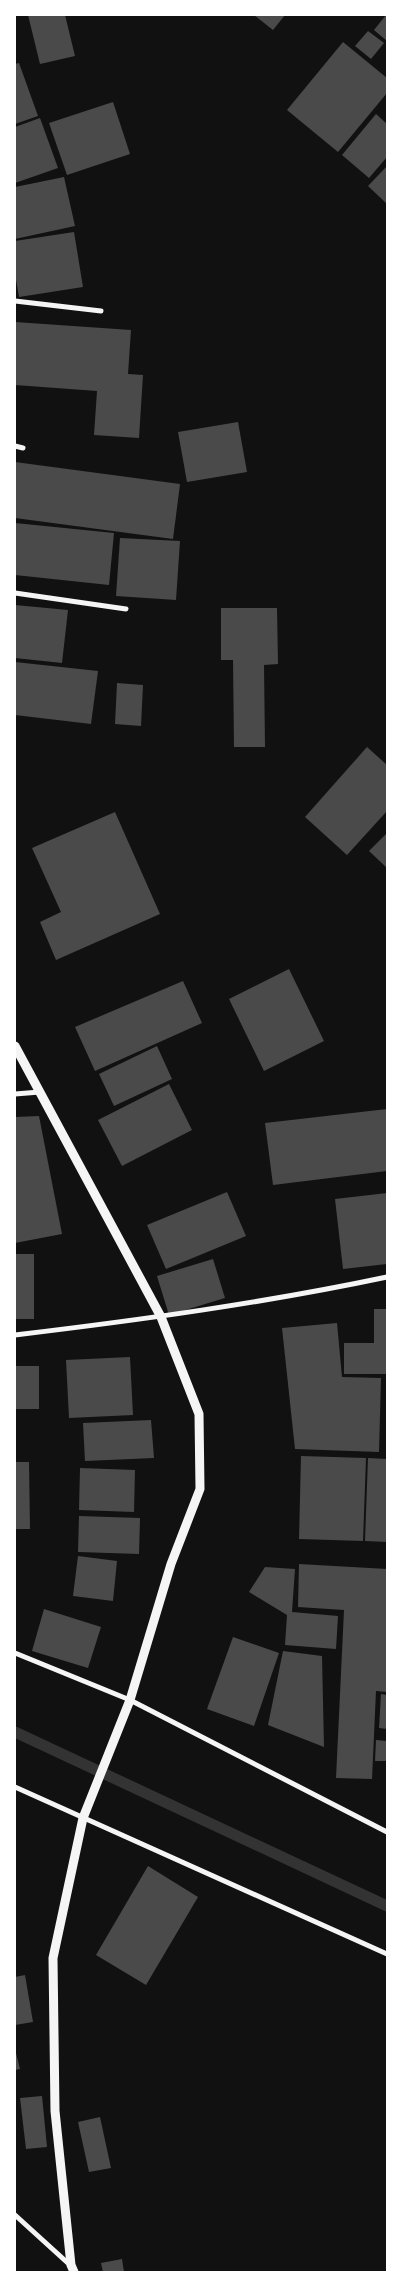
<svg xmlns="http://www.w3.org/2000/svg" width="402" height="2287" viewBox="0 0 402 2287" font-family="Raleway,sans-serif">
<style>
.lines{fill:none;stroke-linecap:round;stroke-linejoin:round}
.stream{stroke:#333;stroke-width:11}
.building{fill:#4a4a4a}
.minor{stroke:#f5f5f5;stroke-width:5}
.tertiary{stroke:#f5f5f5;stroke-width:9}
</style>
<rect width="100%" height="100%" fill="#111"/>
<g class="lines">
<!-- stream -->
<path class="stream" d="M15 1732 387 1906"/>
</g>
<!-- building -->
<g class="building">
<path d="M28 15H65L75 56 40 64Z"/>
<path d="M254 15H285L273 30Z"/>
<path d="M386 15H387V41L374 30Z"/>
<path d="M368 31 384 43 371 59 355 46Z"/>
<path d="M343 42 387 78V93L338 152 287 110Z"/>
<path d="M19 63 38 116 15 124V64Z"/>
<path d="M113 102 130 154 67 175 49 123Z"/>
<path d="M376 114 387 124V157L369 178 342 155Z"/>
<path d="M40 118 58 168 15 183V127Z"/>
<path d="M387 166V204L368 186Z"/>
<path d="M64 177 75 226 15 239V187Z"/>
<path d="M74 232 83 287 19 297 15 274V241Z"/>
<path d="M15 322 131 330 128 374 143 375 139 438 94 435 97 391 15 385Z"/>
<path d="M238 422 247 472 187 482 178 432Z"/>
<path d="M15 462 180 484 173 539 15 518Z"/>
<path d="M15 523 114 533 109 585 15 575Z"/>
<path d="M120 538 180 541 176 600 116 596Z"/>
<path d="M15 605 68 610 62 663 15 658Z"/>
<path d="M221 608H277L278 664 264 665 265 747H234L233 660H221Z"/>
<path d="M15 662 98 671 91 724 15 715Z"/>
<path d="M117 683 143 685 141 726 115 724Z"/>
<path d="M367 747 387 765V811L347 855 305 817Z"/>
<path d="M115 812 160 914 56 960 40 922 61 912 32 848Z"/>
<path d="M387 833V868L369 851Z"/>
<path d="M289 969 324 1041 264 1071 229 999Z"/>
<path d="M183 981 202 1023 95 1071 75 1027Z"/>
<path d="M157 1046 172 1079 114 1106 99 1074Z"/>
<path d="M169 1084 192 1130 122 1166 98 1120Z"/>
<path d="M387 1109V1171L273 1185 265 1123Z"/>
<path d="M39 1116 62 1234 15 1243V1117Z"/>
<path d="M227 1192 246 1236 166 1269 147 1225Z"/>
<path d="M387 1193V1264L343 1269 335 1199Z"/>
<rect x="15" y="1254" width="19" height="65"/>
<path d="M213 1259 225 1298 169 1315 157 1276Z"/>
<path d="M374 1309H387V1374H344V1343H374Z"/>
<path d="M337 1323 342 1377 381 1378 379 1452 295 1449 282 1328Z"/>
<path d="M130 1357 133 1415 69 1418 66 1360Z"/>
<rect x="15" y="1366" width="24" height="43"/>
<path d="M151 1420 154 1458 85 1461 83 1423Z"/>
<path d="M301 1456 366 1458 363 1541 299 1539Z"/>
<path d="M368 1458 387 1459V1542L365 1541Z"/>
<path d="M15 1462H29L30 1529H15Z"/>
<path d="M80 1468 135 1470 134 1512 79 1510Z"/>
<path d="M79 1516 140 1518 139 1554 78 1552Z"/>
<path d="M78 1556 117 1561 113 1601 73 1596Z"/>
<path d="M299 1564 387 1569V1692L376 1691 372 1779 336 1778 344 1610 298 1607Z"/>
<path d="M265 1567 295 1569 292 1612 338 1616 336 1649 285 1645 287 1615 249 1592Z"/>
<path d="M44 1609 101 1627 88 1668 32 1651Z"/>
<path d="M233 1637 279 1653 254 1726 207 1709Z"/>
<path d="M283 1651 322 1656 324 1747 268 1725Z"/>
<path d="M381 1694 387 1695V1729L379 1728Z"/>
<path d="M376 1740 387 1741V1761H375Z"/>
<path d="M148 1866 198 1897 146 1985 96 1955Z"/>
<path d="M25 1975 33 2022 15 2025V1977Z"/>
<path d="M15 2049 20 2069 15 2070Z"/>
<path d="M42 2096 47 2147 26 2149 20 2098Z"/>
<path d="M100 2117 111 2168 89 2172 78 2122Z"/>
<path d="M122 2259 124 2272H103L101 2263Z"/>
</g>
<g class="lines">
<!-- minor -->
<g class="minor">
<path d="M15 301 101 311"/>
<path d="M15 446 23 448"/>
<path d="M15 593 126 609"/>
<path d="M15 1094 40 1092"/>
<path d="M15 1335C140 1320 264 1303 387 1277"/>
<path d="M15 1653 130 1700 387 1832"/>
<path d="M15 1787 387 1954"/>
<path d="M15 2215 70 2265"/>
</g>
<!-- tertiary -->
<path class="tertiary" d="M15 1046 161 1317 199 1414 200 1489 171 1564 130 1700 83 1818 53 1958 55 2111 71 2265 74 2272"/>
</g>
<!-- border -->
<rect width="402" height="2287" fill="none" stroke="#ffffff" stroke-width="32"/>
</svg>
